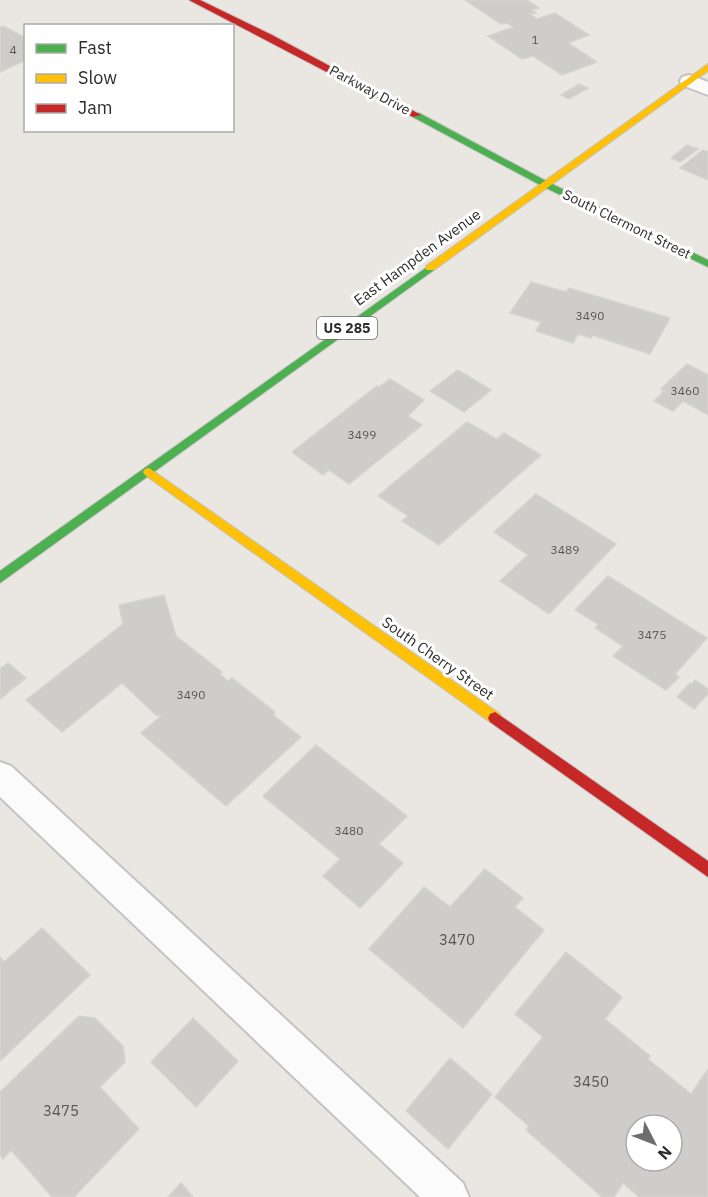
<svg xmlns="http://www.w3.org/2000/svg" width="708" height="1197" viewBox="0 0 708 1197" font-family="'IBM Plex Sans',sans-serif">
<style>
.building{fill:#cfcdc9;stroke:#d5d3ce;stroke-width:1.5;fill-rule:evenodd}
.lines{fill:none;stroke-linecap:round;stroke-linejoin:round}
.lane-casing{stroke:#c4c3c3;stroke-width:4}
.fast-casing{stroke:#c4c3c3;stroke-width:2}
.slow-casing{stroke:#c4c3c3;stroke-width:2}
.jam-casing{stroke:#c4c3c3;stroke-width:2}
.lane{fill:#fcfbfb;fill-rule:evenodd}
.fast{fill:#4caf50;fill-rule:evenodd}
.slow{fill:#ffc107;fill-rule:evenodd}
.jam{fill:#c62828;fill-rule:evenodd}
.labels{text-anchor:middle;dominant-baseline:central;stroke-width:6;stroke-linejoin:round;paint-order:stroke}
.number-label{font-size:12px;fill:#565655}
.far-street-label{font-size:14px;fill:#2c2c2c;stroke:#fff}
.shield{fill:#fff;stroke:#6b6b6b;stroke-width:1.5}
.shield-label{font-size:14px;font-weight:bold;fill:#2c2c2c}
.street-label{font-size:15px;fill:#2c2c2c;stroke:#fff}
.near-number-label{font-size:15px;fill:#565655}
</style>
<rect width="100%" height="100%" fill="#eae7e2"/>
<!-- building -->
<g class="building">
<path d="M465 0H527L539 8 532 10 536 13 530 14 537 19 555 13 589 35 568 43 597 62 562 75 533 56 522 59 488 36 514 27 507 23 501 24Z"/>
<path d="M3 26 26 38V60L0 72V28Z"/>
<path d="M579 84 588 88 569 99 561 95Z"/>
<path d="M687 145 698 149 680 162 671 158Z"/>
<path d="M703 150 708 152V180L680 168Z"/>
<path d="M531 282 566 292 569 288 670 318 650 354 592 335 591 338 578 334 573 343 536 331 541 322 510 313Z"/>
<path d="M687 364 708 375V415L683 401 673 411 654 401 664 391 661 389Z"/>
<path d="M458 370 491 390 464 412 430 391Z"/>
<path d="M390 379 424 400 408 416 422 425 349 484 329 470 323 475 292 452 377 386 379 387Z"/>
<path d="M467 422 497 439 504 433 541 455 439 545 402 521 408 516 378 496Z"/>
<path d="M536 494 616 544 549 614 500 581 528 555 494 532Z"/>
<path d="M608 576 707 638 675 674 679 677 666 690 613 656 623 646 595 628 598 624 575 610Z"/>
<path d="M164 595 176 636 222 672 220 674 228 681 232 678 275 712 273 715 301 737 226 806 141 733 161 716 156 715 122 683 62 732 26 700 123 624 119 605Z"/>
<path d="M8 663 26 678 0 699V669Z"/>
<path d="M695 680 708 689V694L694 709 677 697 690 683 692 684Z"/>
<path d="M316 745 407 816 379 844 403 863 360 908 323 876 340 859 263 796Z"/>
<path d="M485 869 523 898 515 907 544 930 463 1028 369 949 424 887 450 907Z"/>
<path d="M42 928 90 975 0 1061V957L4 962Z"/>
<path d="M566 952 622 997 605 1019 650 1056 648 1059 691 1094 708 1069V1197H639L623 1183 614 1197H602L526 1130 529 1126 495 1097 543 1037 515 1014ZM636 1125H672V1161H636Z"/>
<path d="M79 1016 95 1018 123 1046 125 1062 100 1087 139 1129 74 1197H52L11 1150 3 1159 0 1155V1092Z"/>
<path d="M193 1018 238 1061 196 1107 151 1062Z"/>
<path d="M450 1058 492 1094 448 1149 406 1111Z"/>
<path d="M181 1183 193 1197H168Z"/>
</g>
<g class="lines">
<!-- lane casing -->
<g class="lane-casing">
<g id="lane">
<path d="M689 75 708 82V95L682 85 680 81 682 77Z"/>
<path d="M0 762 11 766 463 1183 469 1197H420L0 797Z"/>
</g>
</g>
<!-- fast casing -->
<g class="fast-casing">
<g id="fast">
<path d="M413 113H419L548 182 708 260V267L542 186 413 117Z"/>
<path d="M430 265 434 266V270L0 583V571Z"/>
</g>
</g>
<!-- slow casing -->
<g class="slow-casing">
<g id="slow">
<path d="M708 64V71L434 270H426V266Z"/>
<path d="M149 468 500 714 502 718 500 722 495 724 490 722 145 475 143 472 145 469Z"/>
</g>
</g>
<!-- jam casing -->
<g class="jam-casing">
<g id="jam">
<path d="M189 0H200L272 35 421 115 413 117Z"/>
<path d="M495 712 708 861V877L490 722 488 718 490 714Z"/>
</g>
</g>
<!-- lane -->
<use href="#lane" class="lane"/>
<!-- fast -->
<use href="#fast" class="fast"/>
<!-- slow -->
<use href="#slow" class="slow"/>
<!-- jam -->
<use href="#jam" class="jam"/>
</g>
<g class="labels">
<!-- number labels -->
<g class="number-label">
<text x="535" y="39">1</text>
<text x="13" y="49">4</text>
<text x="590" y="315">3490</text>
<text x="685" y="390">3460</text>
<text x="362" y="434">3499</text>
<text x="565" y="549">3489</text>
<text x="652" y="634">3475</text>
<text x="191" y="694">3490</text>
<text x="349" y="830">3480</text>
</g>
<!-- far-street labels -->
<g class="far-street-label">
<text transform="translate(370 90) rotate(28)">Parkway Drive</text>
<text transform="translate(627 224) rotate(26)">South Clermont Street</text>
</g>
<!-- shield labels -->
<rect class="shield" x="317" y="317" width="60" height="22" rx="4.5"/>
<g class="shield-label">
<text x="347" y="328">US 285</text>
</g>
<!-- street labels -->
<g class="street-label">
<text transform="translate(417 257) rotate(-36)">East Hampden Avenue</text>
<text transform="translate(438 658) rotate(35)">South Cherry Street</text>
</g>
<!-- near-number labels -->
<g class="near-number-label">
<text x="457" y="939">3470</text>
<text x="591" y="1081">3450</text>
<text x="61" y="1110">3475</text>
</g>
</g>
<!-- legend -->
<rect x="24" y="24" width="210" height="108" fill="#ffffff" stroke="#ababab" stroke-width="1.5"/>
<rect x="36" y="44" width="30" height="9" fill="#4caf50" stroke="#ababab" stroke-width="1.5"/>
<text x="78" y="54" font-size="18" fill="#2c2c2c">Fast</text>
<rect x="36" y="74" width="30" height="9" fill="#ffc107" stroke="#ababab" stroke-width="1.5"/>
<text x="78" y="84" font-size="18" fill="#2c2c2c">Slow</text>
<rect x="36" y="104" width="30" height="9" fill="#c62828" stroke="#ababab" stroke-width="1.5"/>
<text x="78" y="114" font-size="18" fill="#2c2c2c">Jam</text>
<!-- north arrow -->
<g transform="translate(654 1143) rotate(132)"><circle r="28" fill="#ffffff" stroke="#ababab" stroke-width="1.5"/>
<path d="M0-4.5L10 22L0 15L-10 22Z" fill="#6e6d6c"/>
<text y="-9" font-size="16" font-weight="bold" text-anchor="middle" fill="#2c2c2c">N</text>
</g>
</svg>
